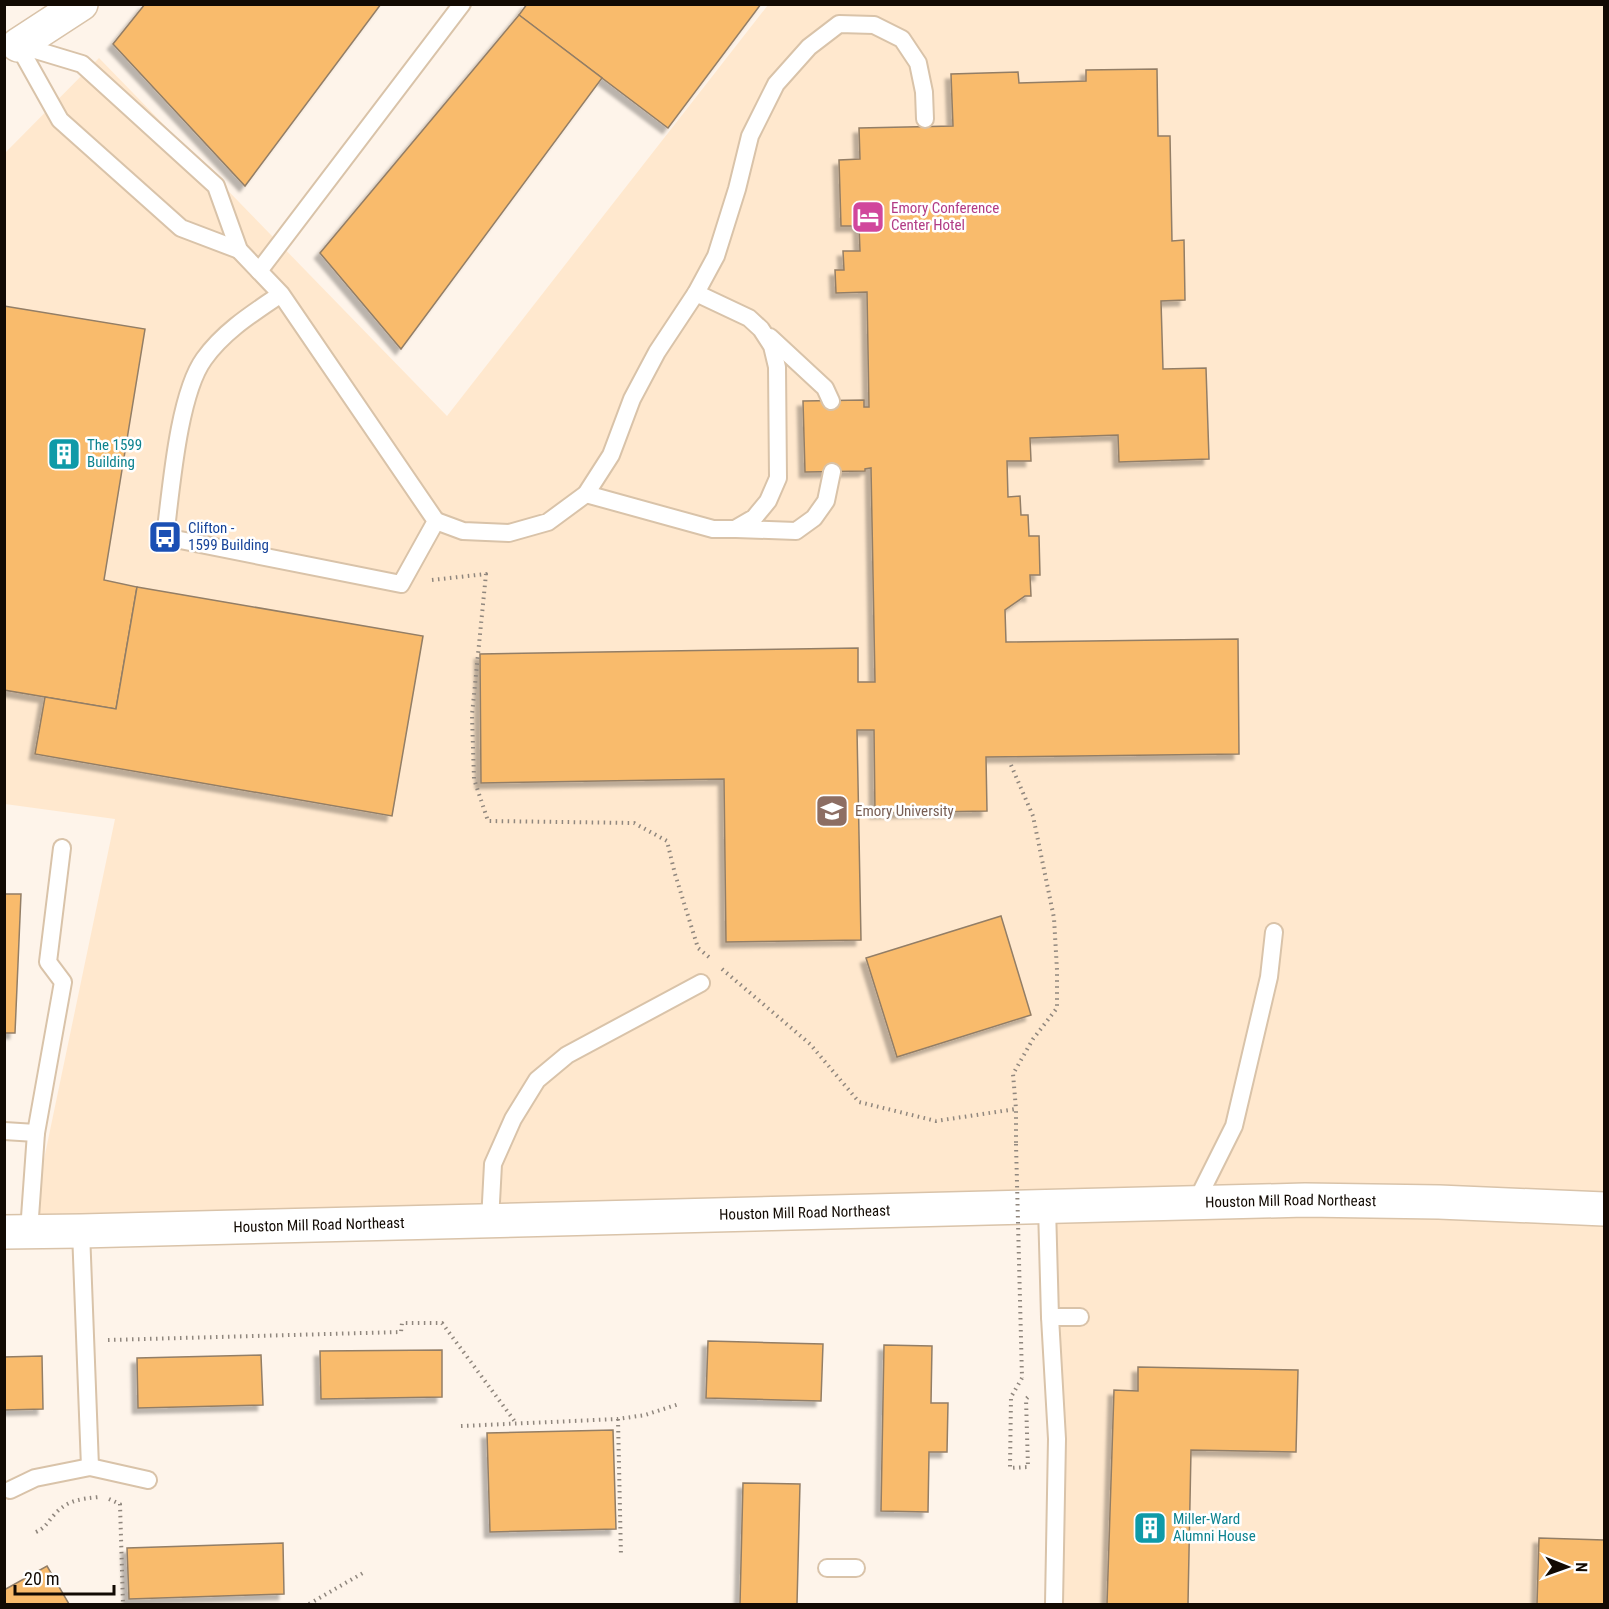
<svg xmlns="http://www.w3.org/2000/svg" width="1609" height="1609" viewBox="0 0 1609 1609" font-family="'Roboto Condensed',sans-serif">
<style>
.built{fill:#ffe8ce}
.building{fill:#f9bb6c;stroke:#937e66;stroke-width:1.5;filter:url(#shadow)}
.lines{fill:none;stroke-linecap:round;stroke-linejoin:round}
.lane-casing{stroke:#d9c3a9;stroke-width:20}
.street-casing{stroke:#d9c3a9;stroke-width:36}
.secondary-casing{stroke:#d9c3a9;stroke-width:36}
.path{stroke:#90877e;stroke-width:4;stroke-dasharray:1.5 4.5;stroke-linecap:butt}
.lane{stroke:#fff;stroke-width:16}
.street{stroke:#fff;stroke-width:33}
.secondary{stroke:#fff;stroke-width:33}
.path-bridge{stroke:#90877e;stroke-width:4;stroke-dasharray:1.5 4.5;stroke-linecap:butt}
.labels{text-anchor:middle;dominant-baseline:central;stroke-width:5;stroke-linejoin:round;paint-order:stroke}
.hotel-label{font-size:15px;fill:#b23c85;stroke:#fff;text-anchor:start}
.culture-label{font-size:15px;fill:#0d838f;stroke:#fff;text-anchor:start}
.transit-label{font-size:15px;fill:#164399;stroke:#fff;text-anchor:start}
.education-label{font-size:15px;fill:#785e54;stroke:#fff;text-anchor:start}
.street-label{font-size:15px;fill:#120a03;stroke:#fff}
</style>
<defs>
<filter id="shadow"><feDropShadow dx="-5.5" dy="5.5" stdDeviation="1.5" flood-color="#0004"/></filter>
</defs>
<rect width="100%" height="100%" fill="#fef4ea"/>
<!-- built -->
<path class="built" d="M768 5H1604V1604H1051L1047 1207 29 1231 115 819 5 804V153L99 58 447 416Z"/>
<!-- building -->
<g class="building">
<path d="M145 4H381L245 186 113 44Z"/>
<path d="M527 4H761L668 128 519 15Z"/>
<path d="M519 15 602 78 401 349 320 253Z"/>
<path d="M1157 69 1158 136H1170L1172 241 1184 240 1185 300 1161 301 1163 369 1206 368 1209 459 1119 462 1118 435 1030 438 1031 461H1007L1008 497 1020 496 1021 515H1028L1029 536H1039L1040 575H1030L1031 596H1025L1005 610 1006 642 1238 639 1239 754 986 757 987 811 875 813 874 730H857L861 940 726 942 724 779 481 783 480 654 858 648V682H875L871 468 865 469V471L805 472 803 401 864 400V407H869L867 292 836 293 835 270H844L843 251H860L859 226H841L839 160 860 159 859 128 953 126 951 74 1018 72 1019 83 1086 81V70Z"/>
<path d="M4 306 145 329 104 580 137 587 116 709 4 690Z"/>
<path d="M137 587 423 636 392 816 35 754 45 697 116 709Z"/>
<path d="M4 894H21L15 1033H4Z"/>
<path d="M1001 916 1031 1015 897 1057 866 958Z"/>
<path d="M708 1341 823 1344 821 1401 706 1398Z"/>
<path d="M884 1345 932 1346 931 1403H948L947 1452H929L928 1512 881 1511Z"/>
<path d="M442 1350V1397L321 1399 320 1351Z"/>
<path d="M261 1355 263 1405 138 1408 137 1358Z"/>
<path d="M42 1356 43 1409 4 1410V1357Z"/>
<path d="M1138 1367 1298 1370 1296 1452 1191 1450 1188 1604H1107L1114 1390 1138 1391Z"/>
<path d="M613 1430 616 1529 490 1532 487 1433Z"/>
<path d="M743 1483 800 1484 797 1604H740Z"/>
<path d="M1539 1538 1604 1540V1604H1537Z"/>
<path d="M283 1543 284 1594 129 1599 127 1548Z"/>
<path d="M47 1566 69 1604H4V1590Z"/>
</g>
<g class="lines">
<!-- lane casing -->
<g class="lane-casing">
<g id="lane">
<path d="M18 45 60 120 181 228 239 250"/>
<path d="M19 45 82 64 216 186 239 250 281 294 436 521 401 584 165 537C171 491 178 395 204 359 224 331 253 313 281 294"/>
<path d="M259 271 462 4"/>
<path d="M770 337 825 388 831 401"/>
<path d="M586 494 713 529H735L754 518 768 501 778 478 777 367 772 346 761 329 749 318 696 293"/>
<path d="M436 521 463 531 509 533 548 522 586 494 611 455 632 399 657 352 696 293 716 256 737 189 750 136 776 84 809 47 839 24 874 25 902 39 918 63 924 92 925 119"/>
<path d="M736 529 796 531 814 518 826 501 832 472"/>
<path d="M4 1131 36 1133"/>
<path d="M1196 1202 1234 1126 1269 977 1274 932"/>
<path d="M1047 1207 1050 1317 1057 1439 1054 1604"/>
<path d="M490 1221 493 1164 513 1119 537 1080 567 1055 701 983"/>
<path d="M29 1231 36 1133 63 982 48 962 62 848"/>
<path d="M81 1231 90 1467"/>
<path d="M1050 1317H1080"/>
<path d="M10 1490 35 1478 90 1467 148 1480"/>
<path d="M827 1568H856"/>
</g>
</g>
<!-- street casing -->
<g class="street-casing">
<g id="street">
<path id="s1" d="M4 1232 81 1231 1305 1200 1439 1202 1604 1209"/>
</g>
</g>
<!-- secondary casing -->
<g class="secondary-casing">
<path id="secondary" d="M18 45 81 4"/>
</g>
<!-- path -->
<g class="path">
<path d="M432 580 486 574 472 715 474 779 488 821 634 823 667 841 675 874 698 948 710 958"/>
<path d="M1011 765 1033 816 1054 918 1057 970V1008L1033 1039 1013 1074 1016 1109"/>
<path d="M722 969 810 1044 859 1102 936 1121 1016 1109V1144"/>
<path d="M108 1340 401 1332 402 1323H442L516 1423"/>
<path d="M1022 1378 1011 1397 1010 1468 1028 1467 1026 1399 1030 1395"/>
<path d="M618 1419 621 1557"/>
<path d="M461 1426 618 1419 645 1415 679 1404"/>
<path d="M109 1499 120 1504 123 1604"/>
<path d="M36 1532C45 1528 47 1523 54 1515 67 1500 80 1499 99 1497"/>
<path d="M309 1604 363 1573"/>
</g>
<!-- lane -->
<use href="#lane" class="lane"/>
<!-- street -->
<use href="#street" class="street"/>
<!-- secondary -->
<use href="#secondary" class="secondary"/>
<!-- path-bridge -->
<path class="path-bridge" d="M1016 1144 1022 1378"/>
</g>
<!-- icons -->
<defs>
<g id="hotel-square" transform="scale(1.725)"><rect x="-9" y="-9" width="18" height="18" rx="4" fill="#d1479c" stroke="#fff"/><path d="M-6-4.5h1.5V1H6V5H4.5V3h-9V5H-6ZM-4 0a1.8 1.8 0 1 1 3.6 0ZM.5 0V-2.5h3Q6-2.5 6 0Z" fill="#fff"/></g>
<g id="building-square" transform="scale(1.725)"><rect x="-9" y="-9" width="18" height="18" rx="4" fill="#0f9aa8" stroke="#fff"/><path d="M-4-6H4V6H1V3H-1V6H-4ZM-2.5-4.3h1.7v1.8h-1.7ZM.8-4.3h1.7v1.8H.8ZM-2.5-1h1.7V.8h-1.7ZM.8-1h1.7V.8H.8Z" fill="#fff"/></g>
<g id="bus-square" transform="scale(1.725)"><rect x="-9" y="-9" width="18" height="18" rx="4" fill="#1a4fb4" stroke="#fff"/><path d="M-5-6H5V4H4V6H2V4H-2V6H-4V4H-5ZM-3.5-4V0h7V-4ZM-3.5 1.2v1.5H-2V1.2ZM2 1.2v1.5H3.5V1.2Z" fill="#fff"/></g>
<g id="university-square" transform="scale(1.725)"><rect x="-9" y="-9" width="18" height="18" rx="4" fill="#8d6e63" stroke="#fff"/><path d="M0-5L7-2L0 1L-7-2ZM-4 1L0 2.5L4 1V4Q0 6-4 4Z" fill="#fff"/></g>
</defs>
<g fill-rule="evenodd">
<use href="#hotel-square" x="868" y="217"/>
<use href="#building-square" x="64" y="454"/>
<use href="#bus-square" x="165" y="537"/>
<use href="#university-square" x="832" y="811"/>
<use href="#building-square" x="1150" y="1528"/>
</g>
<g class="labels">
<!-- hotel labels -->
<g class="hotel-label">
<text x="891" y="208">Emory Conference<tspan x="891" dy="17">Center Hotel</tspan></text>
</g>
<!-- culture labels -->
<g class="culture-label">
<text x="87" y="445">The 1599<tspan x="87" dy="17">Building</tspan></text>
<text x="1173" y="1519">Miller-Ward<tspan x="1173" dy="17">Alumni House</tspan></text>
</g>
<!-- transit labels -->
<g class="transit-label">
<text x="188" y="528">Clifton -<tspan x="188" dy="17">1599 Building</tspan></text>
</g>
<!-- education labels -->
<g class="education-label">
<text x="855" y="811">Emory University</text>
</g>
<!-- street labels -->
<g class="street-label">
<text stroke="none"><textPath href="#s1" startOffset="1287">Houston Mill Road Northeast</textPath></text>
<text stroke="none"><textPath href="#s1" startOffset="801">Houston Mill Road Northeast</textPath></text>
<text stroke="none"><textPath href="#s1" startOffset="315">Houston Mill Road Northeast</textPath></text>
</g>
</g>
<!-- border -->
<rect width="1609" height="1609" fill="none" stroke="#120a03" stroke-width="12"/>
<!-- north arrow -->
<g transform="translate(1567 1567) rotate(91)" stroke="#ffffff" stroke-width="4.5" paint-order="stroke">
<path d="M0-4.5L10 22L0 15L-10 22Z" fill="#120a03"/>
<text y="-9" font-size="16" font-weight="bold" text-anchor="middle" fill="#120a03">N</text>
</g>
<!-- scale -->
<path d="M15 1585v9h99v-9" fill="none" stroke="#120a03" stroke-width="3"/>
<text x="24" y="1585" font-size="18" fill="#120a03" stroke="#ffffff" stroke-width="4.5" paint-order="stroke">20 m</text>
</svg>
